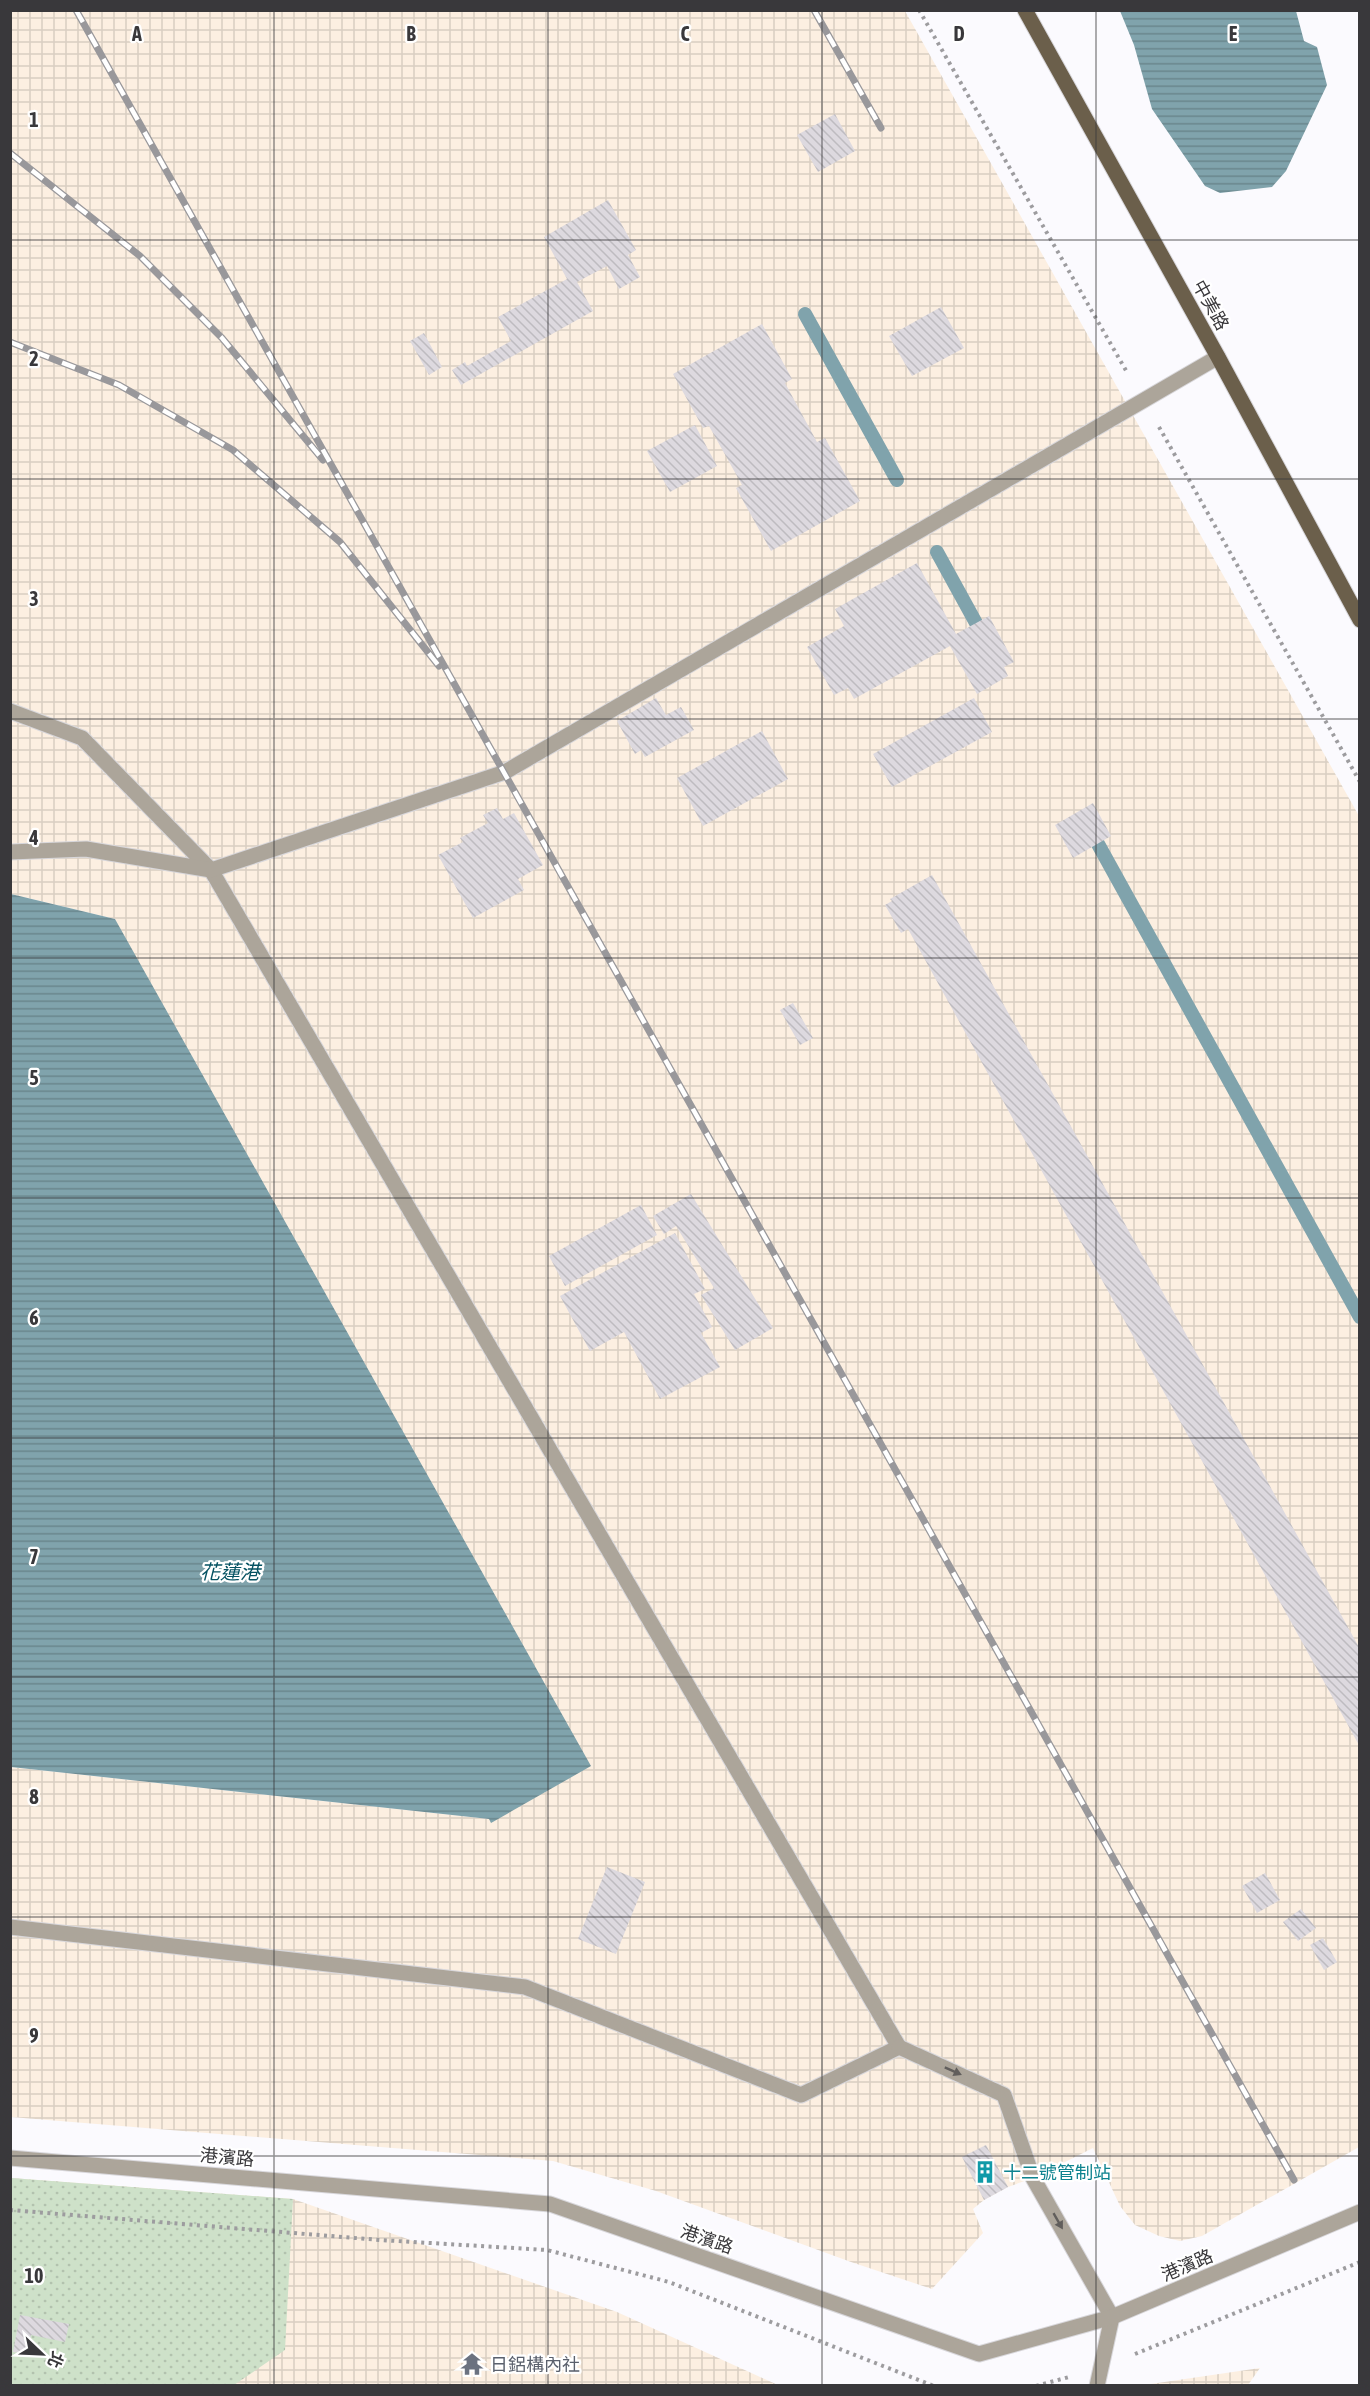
<svg xmlns="http://www.w3.org/2000/svg" width="1370" height="2396" viewBox="0 0 1370 2396" font-family="'Asap Condensed','Noto Sans TC',sans-serif">
<style>
.industrial{fill:url(#industrial-grid)}
.grass{fill:url(#grass-dots)}
.water{fill:url(#water-rules)}
.lines{fill:none;stroke-linecap:round;stroke-linejoin:round}
.stream{stroke:#80a3ac;stroke-width:14}
.building{fill:url(#building-back-hatch)}
.minor-casing{stroke:#d8d7db;stroke-width:17}
.major-casing{stroke:#d8d7db;stroke-width:17}
.path{stroke:#9d9c9f;stroke-width:4;stroke-dasharray:3 4.5;stroke-linecap:butt}
.minor{stroke:#aca59a;stroke-width:15}
.major{stroke:#6b5f4b;stroke-width:15}
.rail-casing{stroke:#99989b;stroke-width:7}
.rail{stroke:#fff;stroke-width:4.5;stroke-dasharray:14;stroke-linecap:butt}
.oneway{fill:#615e5c}
.grid{fill:none;stroke:#39383b;stroke-width:1.5;stroke-opacity:0.55}
.labels{text-anchor:middle;dominant-baseline:central;stroke-width:4.5;stroke-linejoin:round;paint-order:stroke}
.street-label{font-size:18px;fill:#39383b;stroke:#fff}
.culture-label{font-size:18px;fill:#0d838f;stroke:#fff;text-anchor:start}
.worship-label{font-size:18px;fill:#5b616d;stroke:#fff;text-anchor:start}
.water-label{font-size:20px;font-style:italic;fill:#055262;stroke:#fff}
.grid-label{font-size:20px;text-anchor:middle;font-weight:bold;fill:#39383b;stroke:#fff;stroke-width:4.5;stroke-linejoin:round;paint-order:stroke}
</style>
<defs>
<pattern id="industrial-grid" width="8" height="8" patternUnits="userSpaceOnUse" patternTransform="scale(1.5)"><rect width="8" height="8" fill="#fcefe1"/><path d="M0 4h8M4 0v8" fill="none" stroke="#d9cec2"/></pattern>
<pattern id="grass-dots" width="8" height="8" patternUnits="userSpaceOnUse" patternTransform="scale(1.5)"><rect width="8" height="8" fill="#cee1c9"/><path d="M2 2h.1M6 6h.1" fill="none" stroke="#b2c2ae" stroke-width="1.8" stroke-linecap="round"/></pattern>
<pattern id="water-rules" width="6" height="5" patternUnits="userSpaceOnUse" patternTransform="scale(1.5)"><rect width="6" height="5" fill="#80a3ac"/><path d="M0 2.5h6" fill="none" stroke="#6a868d"/></pattern>
<pattern id="building-back-hatch" width="6" height="6" patternUnits="userSpaceOnUse" patternTransform="scale(1.5)"><rect width="6" height="6" fill="#ddd9df"/><path d="M-1 5l2 2M0 0l6 6M5-1l2 2" fill="none" stroke="#bebbc0"/></pattern>
</defs>
<rect width="100%" height="100%" fill="#fbfafe"/>
<!-- industrial -->
<g class="industrial">
<path d="M11 11H905L1359 816V2147L1202 2236 1180 2241 1159 2236 1135 2225 1120 2206 1093 2148 1033 2178 1008 2187 984 2200 973 2209 983 2233 932 2289 851 2262 656 2191 553 2161 11 2117V1767L489 1819 115 919 11 894Z"/>
<path d="M11 2178 293 2199 617 2312 778 2385 11 2386Z"/>
<path d="M1260 2368 1248 2385H1144Z"/>
</g>
<!-- grass -->
<path class="grass" d="M11 2178 293 2199 285 2350 234 2385 11 2386Z"/>
<!-- water -->
<g class="water">
<path d="M1120 11H1296L1304 41 1317 47 1327 85 1286 171 1272 187 1220 193 1205 186 1152 109 1134 45Z"/>
<path d="M11 894 115 919 591 1766 491 1823 489 1819 11 1767Z"/>
</g>
<g class="lines">
<!-- stream -->
<g class="stream">
<path d="M805 314 897 480"/>
<path d="M937 552 976 623"/>
<path d="M1098 844 1360 1317"/>
</g>
</g>
<!-- building -->
<g class="building">
<path d="M835 114 855 151 818 172 797 135Z"/>
<path d="M608 200 636 250 628 255 640 277 619 289 607 266 577 282 593 311 461 385 452 370 465 362 467 366 511 341 498 317 567 279 544 237Z"/>
<path d="M941 307 964 348 912 376 889 336Z"/>
<path d="M762 324 792 379 785 383 817 442 825 438 860 501 771 551 736 488 742 485 709 426 703 428 673 374Z"/>
<path d="M424 333 442 367 429 375 410 341Z"/>
<path d="M695 425 717 466 670 492 647 451Z"/>
<path d="M917 563 956 634 989 616 1014 662 1004 667 1008 676 977 694 950 646 854 699 848 688 834 695 807 647 844 626 835 609Z"/>
<path d="M656 698 666 715 681 707 694 730 645 757 641 750 635 754 617 721Z"/>
<path d="M974 698 992 732 892 787 873 754Z"/>
<path d="M762 731 788 779 703 826 677 778Z"/>
<path d="M1093 803 1111 836 1073 858 1055 825Z"/>
<path d="M497 808 503 819 514 813 543 865 518 879 524 890 473 918 438 855 463 842 460 838 488 823 483 815Z"/>
<path d="M932 875 1360 1649V1747L908 929 901 933 885 905 892 901 890 899Z"/>
<path d="M793 1003 813 1038 800 1045 780 1010Z"/>
<path d="M691 1194 773 1328 735 1350 701 1295 714 1288 676 1226 664 1234 653 1216Z"/>
<path d="M641 1205 657 1235 565 1286 549 1256Z"/>
<path d="M675 1233 705 1289 694 1294 712 1327 701 1333 720 1367 660 1399 624 1332 590 1351 560 1296Z"/>
<path d="M607 1867 645 1882 616 1954 578 1939Z"/>
<path d="M1265 1873 1280 1900 1257 1913 1242 1886Z"/>
<path d="M1301 1909 1316 1928 1298 1941 1283 1922Z"/>
<path d="M1323 1938 1337 1962 1324 1970 1310 1945Z"/>
<path d="M986 2145 1008 2187 984 2200 962 2157Z"/>
<path d="M20 2315 69 2324 65 2342 31 2335 28 2354 13 2352Z"/>
</g>
<g class="lines">
<!-- minor casing -->
<g class="minor-casing">
<g id="minor">
<path d="M10 711 82 738 211 870 899 2047 801 2095 525 1987 10 1927"/>
<path d="M10 852 86 849 211 870 505 772 1218 357"/>
<path d="M899 2047 1004 2095 1033 2178 1112 2317 1097 2386"/>
<path d="M10 2158 550 2204 979 2354 1112 2317 1360 2212"/>
</g>
</g>
<!-- major casing -->
<g class="major-casing">
<path id="major" d="M1025 10 1218 357 1360 620"/>
</g>
<!-- path -->
<g class="path">
<path d="M919 10 1128 374"/>
<path d="M1159 427 1360 782"/>
<path d="M10 2210 380 2240 547 2250 669 2282 934 2386"/>
<path d="M1135 2354 1360 2262"/>
<path d="M1036 2386 1069 2377"/>
</g>
<!-- minor -->
<use href="#minor" class="minor"/>
<!-- major -->
<use href="#major" class="major"/>
<!-- rail casing -->
<g class="rail-casing">
<g id="rail">
<path d="M76 10 1294 2180"/>
<path d="M814 10 881 128"/>
<path d="M10 153 140 256 222 338 323 460"/>
<path d="M10 342 119 385 233 450 340 542 439 666"/>
</g>
</g>
<!-- rail -->
<use href="#rail" class="rail"/>
</g>
<!-- one-way arrows -->
<defs><path id="oneway-solid" d="M-6-.8H1V-3.2L6.5 0L1 3.2V.8H-6Z" transform="scale(1.5)"/></defs>
<g class="oneway">
<use href="#oneway-solid" transform="translate(953 2071) rotate(24)"/>
<use href="#oneway-solid" transform="translate(1058 2221) rotate(60)"/>
</g>
<!-- grid -->
<path class="grid" d="M274 10V2386M548 10V2386M822 10V2386M1096 10V2386M10 240H1360M10 479H1360M10 719H1360M10 958H1360M10 1198H1360M10 1438H1360M10 1677H1360M10 1917H1360M10 2156H1360"/>
<!-- icons -->
<defs>
<g id="building-bare" transform="scale(1.8)"><path d="M-4-6H4V6H1V3H-1V6H-4ZM-2.5-4.3h1.7v1.8h-1.7ZM.8-4.3h1.7v1.8H.8ZM-2.5-1h1.7V.8h-1.7ZM.8-1h1.7V.8H.8Z" fill="#0f9aa8" stroke="#fff" stroke-width="2.5" paint-order="stroke"/></g>
<g id="temple-bare" transform="scale(1.8)"><path d="M0-6L5-2H3V0L6.5 2.5H4V6H1.5V3h-3V6H-4V2.5H-6.5L-3 0V-2H-5Z" fill="#6b7280" stroke="#fff" stroke-width="2.5" paint-order="stroke"/></g>
</defs>
<g fill-rule="evenodd">
<use href="#building-bare" x="985" y="2172"/>
<use href="#temple-bare" x="472" y="2364"/>
</g>
<g class="labels">
<!-- street labels -->
<g class="street-label">
<text transform="translate(1211 305) rotate(61)">中美路</text>
<text transform="translate(227 2157) rotate(5)">港濱路</text>
<text transform="translate(707 2239) rotate(19)">港濱路</text>
<text transform="translate(1187 2265) rotate(-23)">港濱路</text>
</g>
<!-- culture labels -->
<g class="culture-label">
<text x="1003" y="2172">十二號管制站</text>
</g>
<!-- worship labels -->
<g class="worship-label">
<text x="490" y="2364">日鋁構內社</text>
</g>
<!-- water labels -->
<g class="water-label">
<text x="230" y="1571">花蓮港</text>
</g>
</g>
<g class="grid-label">
<text x="137" y="41">A</text>
<text x="411" y="41">B</text>
<text x="685" y="41">C</text>
<text x="959" y="41">D</text>
<text x="1233" y="41">E</text>
<text x="34" y="127">1</text>
<text x="34" y="366">2</text>
<text x="34" y="606">3</text>
<text x="34" y="845">4</text>
<text x="34" y="1085">5</text>
<text x="34" y="1325">6</text>
<text x="34" y="1564">7</text>
<text x="34" y="1804">8</text>
<text x="34" y="2043">9</text>
<text x="34" y="2283">10</text>
</g>
<!-- border -->
<rect width="1370" height="2396" fill="none" stroke="#39383b" stroke-width="24"/>
<!-- north arrow -->
<g transform="translate(42 2354) rotate(113)" stroke="#ffffff" stroke-width="4.5" paint-order="stroke">
<path d="M0-4.5L10 22L0 15L-10 22Z" fill="#39383b"/>
<text y="-9" font-size="16" font-weight="bold" text-anchor="middle" fill="#39383b">北</text>
</g>
</svg>
